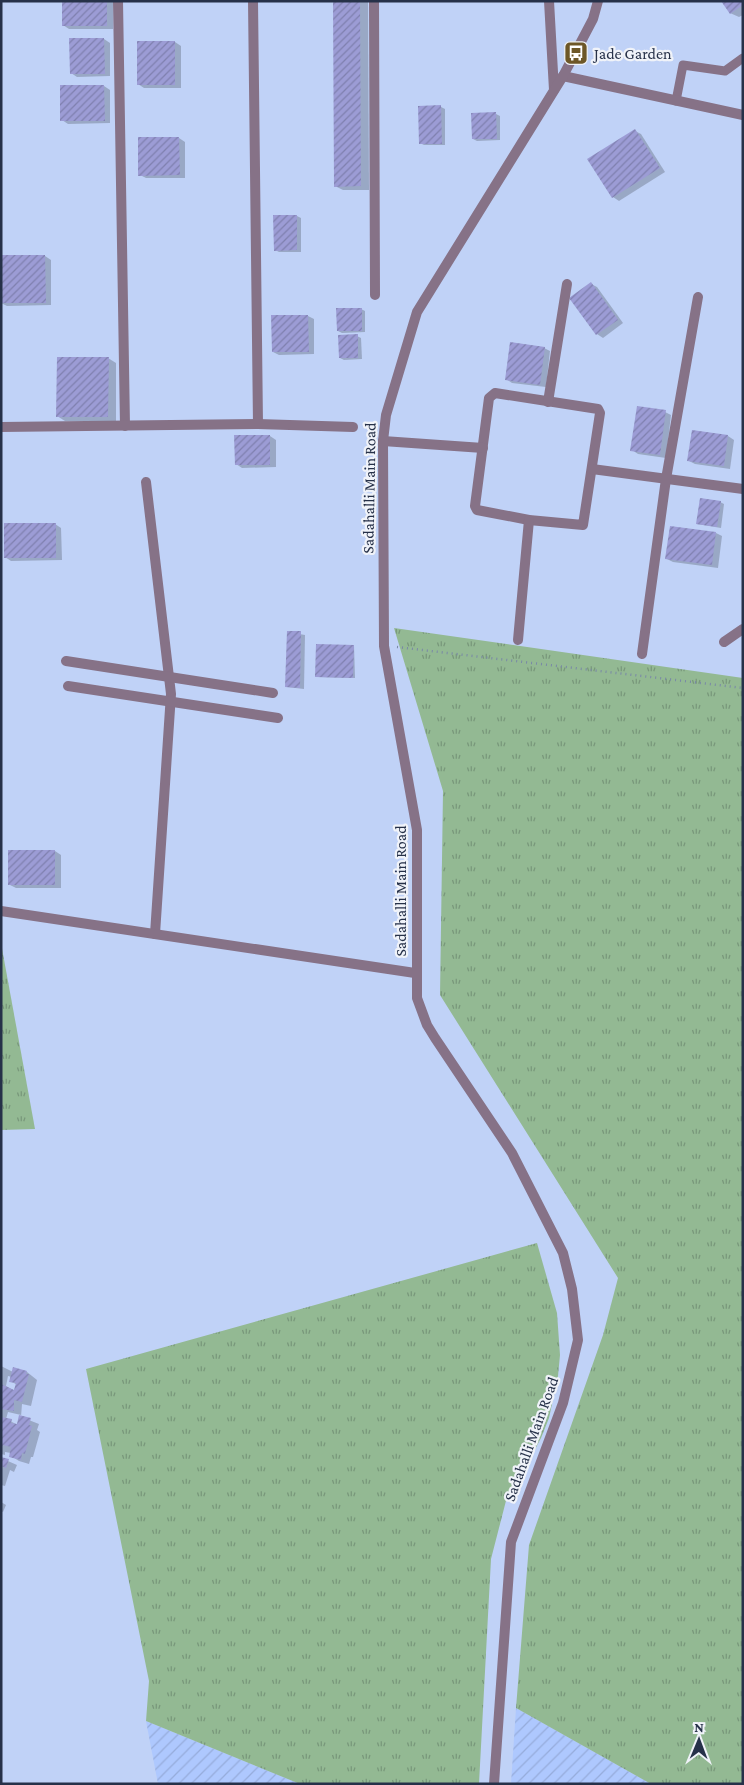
<svg xmlns="http://www.w3.org/2000/svg" width="744" height="1785" viewBox="0 0 744 1785" font-family="'Crimson Pro',serif">
<style>
.industrial{fill:url(#industrial-furrows)}
.grass{fill:url(#grass-tufts)}
.shadow{fill:#0003;fill-rule:evenodd}
.building{fill:url(#building-hatch)}
.lines{fill:none;stroke-linecap:round;stroke-linejoin:round}
.path{stroke:#7988a7;stroke-width:2.5;stroke-dasharray:1 4;stroke-linecap:butt}
.service{stroke:#867287;stroke-width:9}
.minor{stroke:#867287;stroke-width:10}
.tertiary{stroke:#867287;stroke-width:10}
.labels{text-anchor:middle;dominant-baseline:central;stroke-width:4.5;stroke-linejoin:round;paint-order:stroke}
.poi-label{font-size:16px;fill:#263149;stroke:#f0f3f9;text-anchor:start}
.street-label{font-size:16px;fill:#263149;stroke:#f0f3f9}
</style>
<defs>
<pattern id="industrial-furrows" width="10" height="10" patternUnits="userSpaceOnUse" patternTransform="scale(1.25)"><rect width="10" height="10" fill="#aec8fe"/><path d="M-1 1l2-2M0 10L10 0M9 11l2-2" fill="none" stroke="#96acdb"/></pattern>
<pattern id="grass-tufts" width="24" height="20" patternUnits="userSpaceOnUse" patternTransform="scale(1.25)"><rect width="24" height="20" fill="#93b993"/><path d="M3 7l-1-3M5 7V3M7 7l1-3M15 17l-1-3M17 17v-4M19 17l1-3" fill="none" stroke="#78977a"/></pattern>
<pattern id="building-hatch" width="6" height="6" patternUnits="userSpaceOnUse" patternTransform="scale(1.25)"><rect width="6" height="6" fill="#9c9cd5"/><path d="M-1 1l2-2M0 6l6-6M5 7l2-2" fill="none" stroke="#7f80af"/></pattern>
</defs>
<rect width="100%" height="100%" fill="#c0d2f7"/>
<!-- industrial -->
<g class="industrial">
<path d="M516 1708 651 1784H511Z"/>
<path d="M146 1721 300 1784H158Z"/>
</g>
<!-- grass -->
<g class="grass">
<path d="M394 628 743 678V1784H651L516 1708 529 1545 603 1335 618 1278 440 995 443 791Z"/>
<path d="M1 943 35 1129 1 1130Z"/>
<path d="M537 1243 557 1313 560 1355 558 1376 549 1418 541 1438 521 1476 508 1493 491 1559 479 1784H300L146 1721 149 1681 86 1369Z"/>
</g>
<!-- shadow -->
<g class="shadow">
<path d="M63 1H113V29H69L63 25Z"/>
<path d="M334 1H368L369 190H343L335 186Z"/>
<path d="M743 1V15L739 17 730 13Z"/>
<path d="M104 39 110 43V76L77 77 71 73Z"/>
<path d="M139 42H175L181 46V88H144L138 84Z"/>
<path d="M104 86 110 90V123L68 124 62 120 61 87Z"/>
<path d="M441 107 445 109V145H424L420 143Z"/>
<path d="M496 114 500 116V140L477 141 473 139Z"/>
<path d="M635 131 641 134 665 172 619 201 613 197Z"/>
<path d="M179 138 185 142V178H146L140 175V139Z"/>
<path d="M297 216 301 218V252H279L275 250Z"/>
<path d="M45 256 51 260V305L7 306 1 303Z"/>
<path d="M591 284 597 287 623 323 603 338 597 334 571 298Z"/>
<path d="M361 309 365 311V332L342 333 338 331Z"/>
<path d="M308 316 314 319V354L279 355 273 352Z"/>
<path d="M357 336 361 338 362 359 344 360 340 358Z"/>
<path d="M544 348 550 351 546 387 512 383 506 379Z"/>
<path d="M108 358 116 363V421H65L57 416Z"/>
<path d="M665 412 671 415 666 458 638 454 632 450Z"/>
<path d="M270 436 276 440V467L242 468 236 464Z"/>
<path d="M728 436 734 440 730 469 695 464 689 461Z"/>
<path d="M720 502 724 504 721 528 697 524Z"/>
<path d="M55 524 61 528 62 560 11 561 5 557Z"/>
<path d="M716 533 722 536 718 568 673 562 667 559Z"/>
<path d="M288 632 305 635 304 689 287 687Z"/>
<path d="M354 646 355 678 318 677Z"/>
<path d="M55 851 61 855V888H16L10 885Z"/>
<path d="M1 1366 13 1372H27L37 1380 31 1406 22 1404 21 1417 39 1424 37 1430 40 1432 33 1457H31L29 1464 19 1461 11 1456V1453L5 1452V1455L1 1454ZM8 1376 12 1377 11 1381 17 1385 15 1391 6 1386ZM8 1412 21 1415 18 1425 6 1419Z"/>
<path d="M1 1458 17 1465 14 1472 10 1470 5 1486 1 1485Z"/>
<path d="M1 1502 6 1505 3 1512 1 1511Z"/>
</g>
<!-- building -->
<g class="building">
<rect x="62" y="1" width="45" height="25"/>
<path d="M333 1H360L361 186 334 187Z"/>
<path d="M721 1H743V5L730 14Z"/>
<path d="M69 38H104L105 74H70Z"/>
<rect x="137" y="41" width="38" height="44"/>
<path d="M60 85H104L105 121H60Z"/>
<path d="M441 105 442 144H419L418 106Z"/>
<path d="M496 112 497 139H472L471 113Z"/>
<path d="M635 129 660 168 612 198 587 159Z"/>
<path d="M138 137H179L180 175 138 176Z"/>
<path d="M273 215H297V250L274 251Z"/>
<path d="M1 255H45L46 303H1Z"/>
<path d="M591 282 618 320 596 335 569 298Z"/>
<path d="M336 308H362V331H337Z"/>
<path d="M271 315H308L309 352H272Z"/>
<path d="M358 334V358H339L338 335Z"/>
<path d="M510 342 545 347 540 385 505 380Z"/>
<path d="M57 357H109L108 417H56Z"/>
<path d="M637 406 666 410 660 455 630 451Z"/>
<path d="M692 430 728 435 724 466 687 461Z"/>
<path d="M234 435H270V465H235Z"/>
<path d="M700 498 721 501 717 527 696 524Z"/>
<rect x="4" y="523" width="52" height="35"/>
<path d="M670 526 716 532 712 565 665 559Z"/>
<path d="M287 631H301L300 688 285 687Z"/>
<path d="M316 644 354 645 353 678 315 677Z"/>
<rect x="8" y="850" width="47" height="35"/>
<path d="M13 1367 27 1371 26 1374H29L22 1402 14 1400V1411L1 1409V1384L14 1390 16 1383 9 1382Z"/>
<path d="M19 1415 31 1418 29 1425 32 1426 25 1454 22 1453 21 1460 9 1457 11 1447 3 1445 1 1449V1417L12 1419 11 1423 17 1424Z"/>
<path d="M1 1457 9 1459 6 1468 1 1466Z"/>
</g>
<g class="lines">
<!-- path -->
<path class="path" d="M397 647 743 688"/>
<!-- service -->
<path class="service" d="M676 101 683 65 725 71 743 58"/>
<!-- minor -->
<g class="minor">
<path d="M118 1 125 426"/>
<path d="M253 1 258 424"/>
<path d="M374 1 375 295"/>
<path d="M549 1 554 90"/>
<path d="M563 76 743 115"/>
<path d="M495 393 598 409 600 413 583 525 529 520 477 510 475 506 489 398Z"/>
<path d="M548 402 567 284"/>
<path d="M1 427 258 424 353 427"/>
<path d="M383 441 483 448"/>
<path d="M592 469 743 489"/>
<path d="M146 482 171 694 155 934"/>
<path d="M518 640 529 520"/>
<path d="M724 642 743 629"/>
<path d="M642 654 666 479 698 297"/>
<path d="M66 661 273 693"/>
<path d="M68 686 278 718"/>
<path d="M1 911 415 973"/>
</g>
<!-- tertiary -->
<path class="tertiary" d="M494 1784 511 1542 563 1403 578 1340 572 1289 563 1253 512 1153 435 1038 427 1025 417 998V830L384 646 383 441 386 415 417 312 563 76 593 19 598 1"/>
</g>
<!-- icons -->
<defs>
<g id="bus-square" transform="scale(1.25)"><rect x="-9" y="-9" width="18" height="18" rx="4" fill="#6d5727" stroke="#f0f3f9"/><path d="M-5-6H5V4H4V6H2V4H-2V6H-4V4H-5ZM-3.5-4V0h7V-4ZM-3.5 1.2v1.5H-2V1.2ZM2 1.2v1.5H3.5V1.2Z" fill="#fff"/></g>
</defs>
<g fill-rule="evenodd">
<use href="#bus-square" x="576" y="53"/>
</g>
<g class="labels">
<!-- poi labels -->
<g class="poi-label">
<text x="594" y="53">Jade Garden</text>
</g>
<!-- street labels -->
<g class="street-label">
<text transform="translate(369 488) rotate(-89)">Sadahalli Main Road</text>
<text transform="translate(400 891) rotate(-90)">Sadahalli Main Road</text>
<text transform="translate(531 1439) rotate(-70)">Sadahalli Main Road</text>
</g>
</g>
<!-- border -->
<rect width="744" height="1785" fill="none" stroke="#263149" stroke-width="5"/>
<!-- north arrow -->
<g transform="translate(699 1740) rotate(1)" stroke="#f0f3f9" stroke-width="4" paint-order="stroke">
<path d="M0-4L9 19L0 12L-9 19Z" fill="#263149"/>
<text y="-8" font-size="14" font-weight="bold" text-anchor="middle" fill="#263149">N</text>
</g>
</svg>
